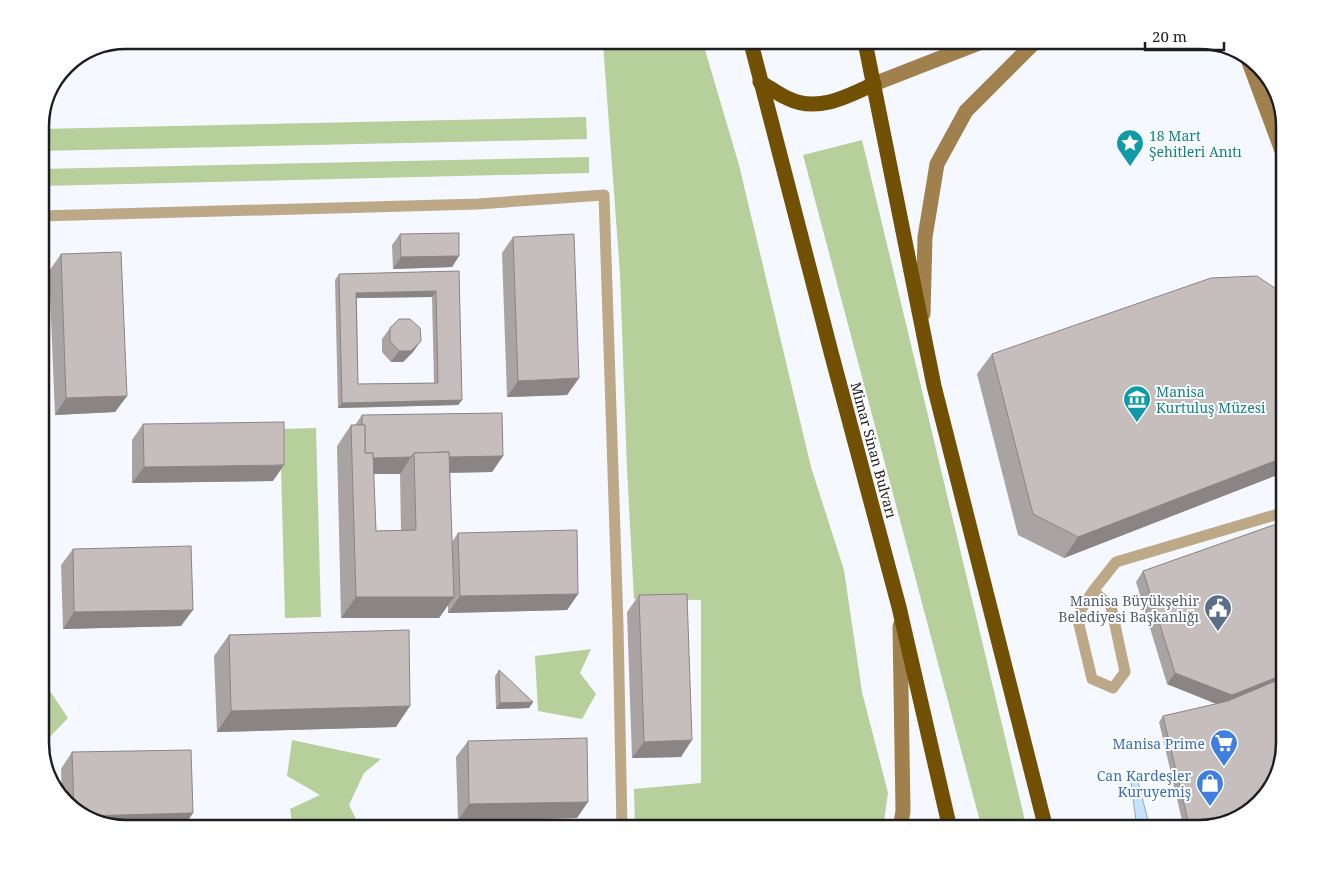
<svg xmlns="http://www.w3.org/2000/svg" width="1325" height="869" viewBox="0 0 1325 869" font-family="'Noto Serif',serif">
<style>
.green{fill:#b7cf9a}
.water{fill:#c5e4fc;stroke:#93a8ba}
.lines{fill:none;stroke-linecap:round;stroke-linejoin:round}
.lane{stroke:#bda987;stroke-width:11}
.secondary{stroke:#a0814e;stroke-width:15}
.highway{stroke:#714f03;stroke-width:15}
.wall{fill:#aaa3a3;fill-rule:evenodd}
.shaded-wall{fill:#8b8484}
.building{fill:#c6bdbd;stroke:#8b8484;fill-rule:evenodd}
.labels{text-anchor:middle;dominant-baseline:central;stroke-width:4;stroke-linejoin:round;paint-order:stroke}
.culture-label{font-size:14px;fill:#0d838f;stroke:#fff;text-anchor:start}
.street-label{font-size:14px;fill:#1d1d20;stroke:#fff}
.service-label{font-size:14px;fill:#4e5e75;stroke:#fff;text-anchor:end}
.shop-label{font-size:14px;fill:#366cbe;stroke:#fff;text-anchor:end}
.rim{fill:none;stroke:#1d1d20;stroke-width:2.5}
</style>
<rect width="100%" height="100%" fill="#f6f8ff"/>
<!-- green -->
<g class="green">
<path d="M603 43H703L739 165 811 467 844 570 862 692 888 793 883 829H635L634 789 701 783V600L634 599 627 469 620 274Z"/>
<path d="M586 117 587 139 40 151V129Z"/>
<path d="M862 140 1027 829H982L803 155Z"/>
<path d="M589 157V173L40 186V169Z"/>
<path d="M316 428 321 617 285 618 280 429Z"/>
<path d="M591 649 580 673 596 694 582 719 538 711 535 656Z"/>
<path d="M40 676 68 718 40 747Z"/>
<path d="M292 740 381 759 364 773 349 805 361 829H293L290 809 320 795 287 776Z"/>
</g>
<!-- water -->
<path class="water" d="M1137 778 1149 824 1154 823 1156 829H1137L1131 782Z"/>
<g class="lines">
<!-- lane -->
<g class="lane">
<path d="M40 216 478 204 604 195 618 625 622 829"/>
<path d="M1093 591 1111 606 1125 672 1113 688 1092 679 1077 616 1093 591 1116 562 1285 512"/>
</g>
<!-- secondary -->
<g class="secondary">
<path d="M1246 54 1285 159"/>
<path d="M874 84 984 41"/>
<path d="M923 314 925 237 937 164 966 111 1036 41"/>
<path d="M900 626 903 811 900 829"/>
</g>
<!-- highway -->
<g class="highway">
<path d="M865 42 934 386 1046 829"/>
<path d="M751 43 832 356 899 607 950 829"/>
<path d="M760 82C769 87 778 94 787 98 817 113 847 97 874 84"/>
</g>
</g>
<!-- wall -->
<g class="wall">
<path d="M400 234 459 256 452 267 393 269 392 245Z"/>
<path d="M513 237 579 378 567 395 507 397 502 253Z"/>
<path d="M61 254 127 396 115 412 55 415 49 271Z"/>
<path d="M459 271 462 400 458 405 338 408 335 280 339 274ZM432 297 434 383 358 384 357 298Z"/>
<path d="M1285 295V472L1064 558 1018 535 977 374 992 354Z"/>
<path d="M390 328 413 352 403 362H391L382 352V339Z"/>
<path d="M362 415 503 456 492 472 450 473 452 542 458 533 578 594 567 610 448 613V605L439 618H341L337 446 351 425H355ZM373 474H400L401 530 376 531Z"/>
<path d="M143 424 273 481 132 483V440Z"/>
<path d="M1285 521 1199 829H1184L1159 722 1163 716 1217 704 1167 684 1136 582 1143 571Z"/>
<path d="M73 549 181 626 63 629 61 565Z"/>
<path d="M639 595 681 757 632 758 627 612Z"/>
<path d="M229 635 396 727 217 732 214 656Z"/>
<path d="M499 670 533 702 529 708 496 709 495 676Z"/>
<path d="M468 741 577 818 458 821 456 757Z"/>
<path d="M72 752 193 813 182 829H126L78 815 62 797 61 769Z"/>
</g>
<!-- shaded-wall -->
<g class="shaded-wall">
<path d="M459 256 452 267 393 269 401 257Z"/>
<path d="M436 291 432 297 352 298 356 293Z"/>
<path d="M421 341 413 352 403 362H391L399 351Z"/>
<path d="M579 378 567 395 507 397 518 381Z"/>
<path d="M127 396 115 412 55 415 66 398Z"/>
<path d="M462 400 458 405 338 408 342 403Z"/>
<path d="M503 456 492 472 415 473 414 457Z"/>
<path d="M411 457 400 474H352L362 458Z"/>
<path d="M1285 457V472L1064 558 1078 537Z"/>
<path d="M284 465 273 481 132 483 144 467Z"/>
<path d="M578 594 567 610 448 613 460 596Z"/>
<path d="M356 597H454L439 618H341Z"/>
<path d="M193 610 181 626 63 629 74 612Z"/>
<path d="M1175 673 1285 674V682L1224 707 1167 684Z"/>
<path d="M533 702 529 708 496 709 500 703Z"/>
<path d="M410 706 396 727 217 732 231 711Z"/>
<path d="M692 740 681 757 632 758 644 742Z"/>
<path d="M588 802 577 818 458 821 469 804Z"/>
<path d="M193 813 182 829H126L83 816Z"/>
</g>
<!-- building -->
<g class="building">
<path d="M459 233V256L401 257 400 234Z"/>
<path d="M574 234 579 378 518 381 513 237Z"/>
<path d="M121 252 127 396 66 398 61 254Z"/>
<path d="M459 271 462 400 342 403 339 274ZM436 291 438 383 358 384 356 293Z"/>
<path d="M1257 276 1285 295V457L1078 537 1033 514 992 354 1211 278Z"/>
<path d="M399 319H410L420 328 421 341 411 351H399L390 341V328Z"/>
<path d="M502 413 503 456 449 457V452L414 453 411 457 373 458V453H365V425H362V415Z"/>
<path d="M284 422V465L144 467 143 424Z"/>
<path d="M351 425H365V453H373L376 531 416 530 414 453 449 452 454 597H356Z"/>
<path d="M1285 521V674L1232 695 1175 673 1143 571Z"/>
<path d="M577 530 578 594 460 596 458 533Z"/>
<path d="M191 546 193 610 74 612 73 549Z"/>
<path d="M687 594 692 740 644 742 639 595Z"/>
<path d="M409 630 410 706 231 711 229 635Z"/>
<path d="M499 670 533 702 500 703Z"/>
<path d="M1285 677V743L1271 791 1242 818 1199 829H1190L1163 716 1228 701Z"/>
<path d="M587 738 588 802 469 804 468 741Z"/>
<path d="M191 750 193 813 83 816 78 815 74 810 72 752Z"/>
</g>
<!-- icons -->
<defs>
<g id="sight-pin" transform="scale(1.4375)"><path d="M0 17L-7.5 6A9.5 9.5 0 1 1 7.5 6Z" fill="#0f9aa8" stroke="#fff"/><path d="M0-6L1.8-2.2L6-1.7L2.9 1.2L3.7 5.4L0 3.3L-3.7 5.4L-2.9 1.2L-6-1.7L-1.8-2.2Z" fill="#fff"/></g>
<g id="museum-pin" transform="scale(1.4375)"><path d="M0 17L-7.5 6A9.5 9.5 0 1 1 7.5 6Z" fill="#0f9aa8" stroke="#fff"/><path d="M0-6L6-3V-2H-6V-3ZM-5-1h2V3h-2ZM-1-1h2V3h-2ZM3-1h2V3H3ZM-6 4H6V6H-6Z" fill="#fff"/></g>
<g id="civic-pin" transform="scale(1.4375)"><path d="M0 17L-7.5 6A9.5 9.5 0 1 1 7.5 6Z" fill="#5c6f8a" stroke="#fff"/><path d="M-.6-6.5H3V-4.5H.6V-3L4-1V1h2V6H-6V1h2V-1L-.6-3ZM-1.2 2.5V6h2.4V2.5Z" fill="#fff"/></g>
<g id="supermarket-pin" transform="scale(1.4375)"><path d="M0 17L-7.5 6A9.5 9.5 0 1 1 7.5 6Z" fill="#3f7fe0" stroke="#fff"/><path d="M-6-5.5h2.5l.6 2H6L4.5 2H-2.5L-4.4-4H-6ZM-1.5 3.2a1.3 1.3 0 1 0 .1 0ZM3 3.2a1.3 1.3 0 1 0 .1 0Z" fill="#fff"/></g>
<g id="shop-pin" transform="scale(1.4375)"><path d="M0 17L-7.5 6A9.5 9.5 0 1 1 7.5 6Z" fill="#3f7fe0" stroke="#fff"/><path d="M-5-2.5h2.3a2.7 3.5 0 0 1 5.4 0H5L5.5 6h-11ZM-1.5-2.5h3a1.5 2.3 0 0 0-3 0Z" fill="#fff"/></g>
</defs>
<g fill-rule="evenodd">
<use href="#sight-pin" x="1130" y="143"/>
<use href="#museum-pin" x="1137" y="399"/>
<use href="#civic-pin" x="1218" y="608"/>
<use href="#supermarket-pin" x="1224" y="743"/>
<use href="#shop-pin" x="1210" y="783"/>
</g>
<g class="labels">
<!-- culture labels -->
<g class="culture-label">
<text x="1149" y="135">18 Mart<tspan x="1149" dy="16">Şehitleri Anıtı</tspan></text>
<text x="1156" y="391">Manisa<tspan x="1156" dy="16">Kurtuluş Müzesi</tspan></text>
</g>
<!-- street labels -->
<g class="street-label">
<text transform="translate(874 450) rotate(75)">Mimar Sinan Bulvarı</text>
</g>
<!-- service labels -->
<g class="service-label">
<text x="1199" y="600">Manisa Büyükşehir<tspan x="1199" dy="16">Belediyesi Başkanlığı</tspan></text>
</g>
<!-- shop labels -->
<g class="shop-label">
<text x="1205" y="743">Manisa Prime</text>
<text x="1191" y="775">Can Kardeşler<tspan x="1191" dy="16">Kuruyemiş</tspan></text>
</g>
</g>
<!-- crop -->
<path d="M0 0H1325V869H0ZM126 49H1199A77 77 0 0 1 1276 126V743A77 77 0 0 1 1199 820H126A77 77 0 0 1 49 743V126A77 77 0 0 1 126 49Z" fill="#fff" fill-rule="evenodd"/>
<path class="rim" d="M126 49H1199A77 77 0 0 1 1276 126V743A77 77 0 0 1 1199 820H126A77 77 0 0 1 49 743V126A77 77 0 0 1 126 49Z"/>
<!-- scale -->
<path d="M1145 42v8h79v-8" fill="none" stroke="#1d1d20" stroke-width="2.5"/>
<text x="1152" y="42" font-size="15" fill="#1d1d20" stroke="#ffffff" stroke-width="4" paint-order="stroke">20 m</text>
</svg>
